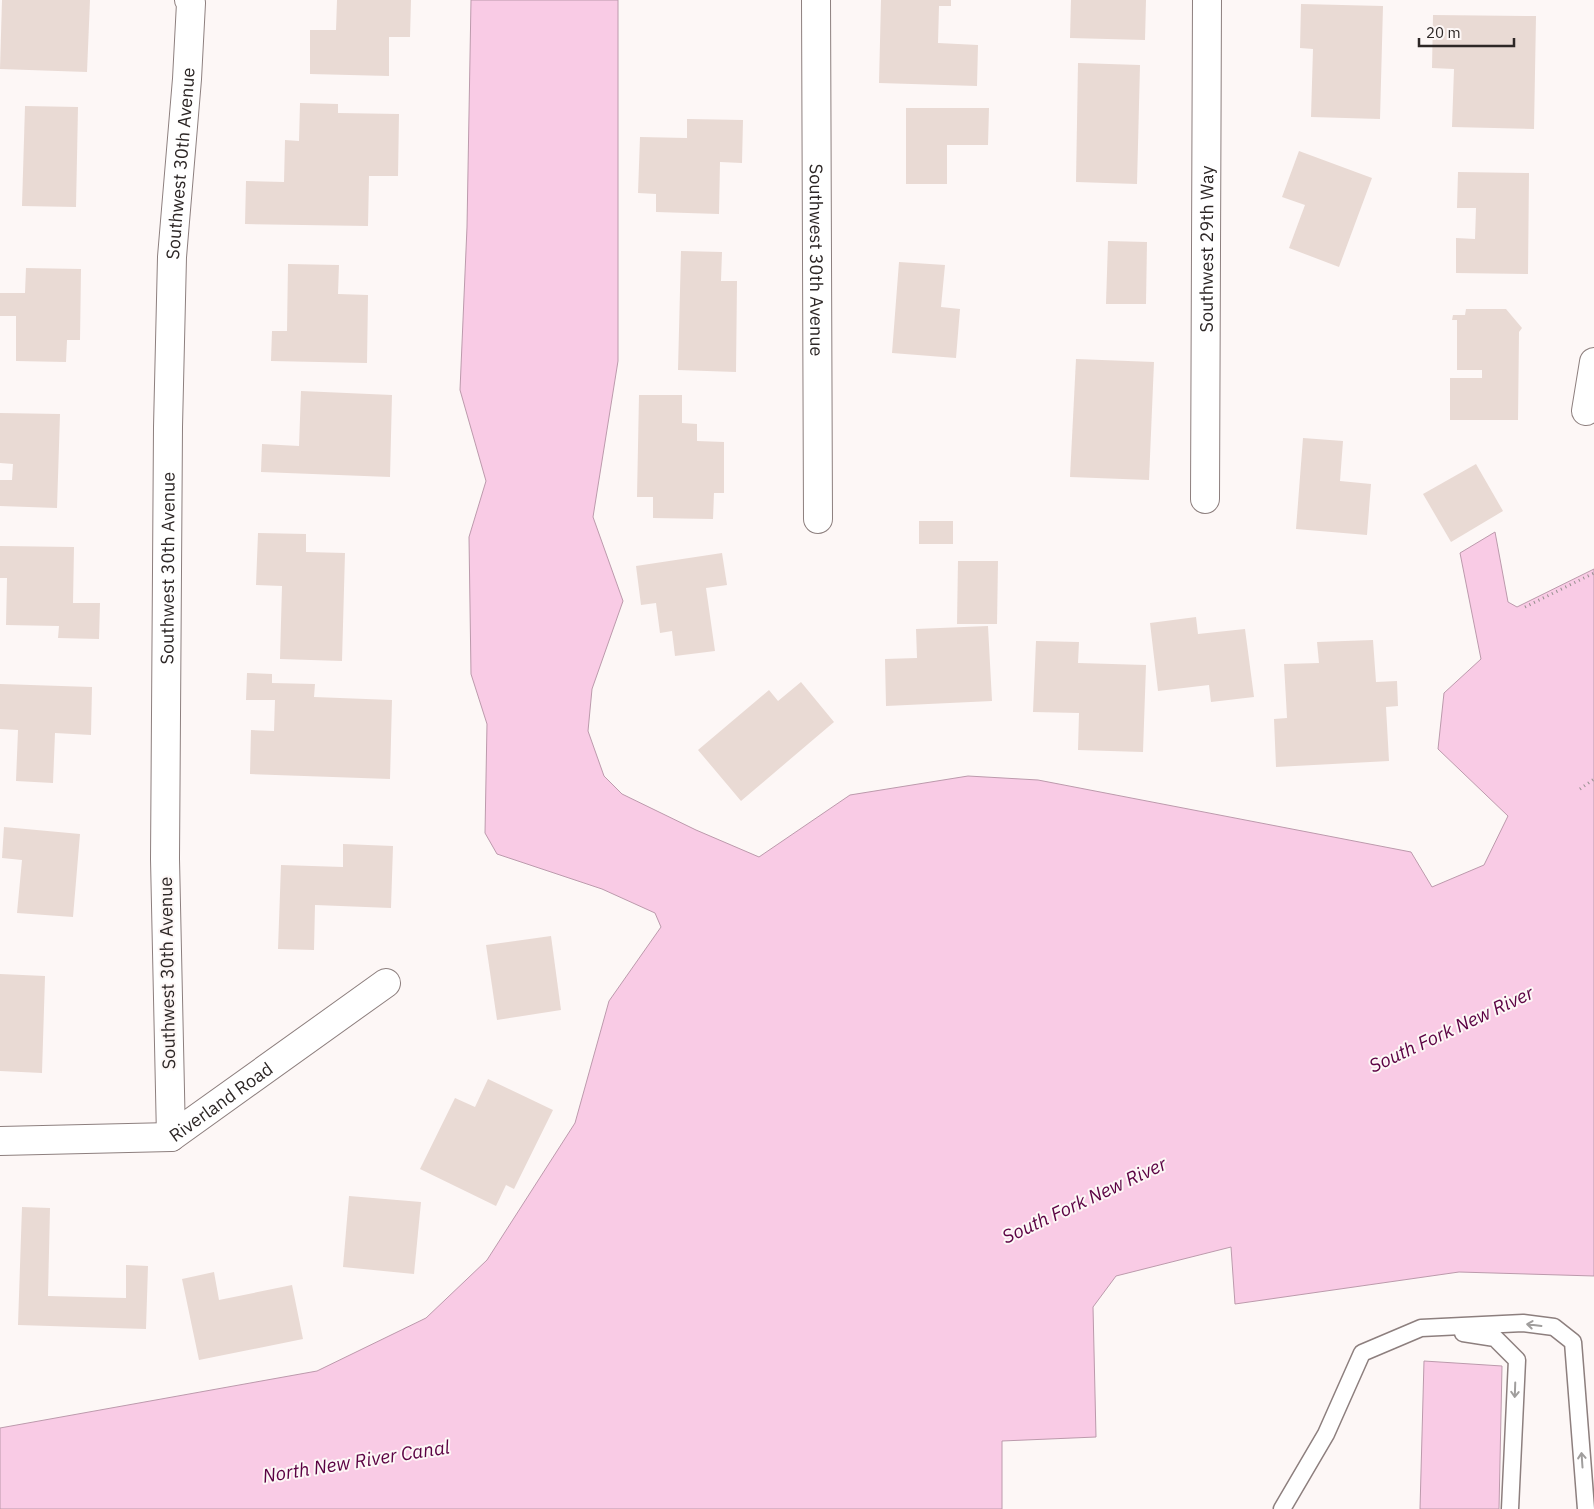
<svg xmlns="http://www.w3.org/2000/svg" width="1594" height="1509" viewBox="0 0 1594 1509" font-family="'IBM Plex Sans',sans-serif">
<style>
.water{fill:#f9cbe5;stroke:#bc9aac}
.building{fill:#e9dad4}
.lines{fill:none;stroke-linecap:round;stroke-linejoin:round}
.service-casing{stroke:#8d7f7e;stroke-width:19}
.minor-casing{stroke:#8d7f7e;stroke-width:30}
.path{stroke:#958f8e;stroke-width:3;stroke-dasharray:1 4;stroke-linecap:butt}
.service{stroke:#fff;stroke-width:16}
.minor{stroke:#fff;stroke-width:28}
.oneway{stroke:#a09e9d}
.labels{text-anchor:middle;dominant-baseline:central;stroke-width:4;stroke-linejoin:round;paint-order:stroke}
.street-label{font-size:18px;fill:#2d2726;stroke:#fdf7f6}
.water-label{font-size:19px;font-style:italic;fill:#5b0243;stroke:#fdf7f6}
</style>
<rect width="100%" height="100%" fill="#fdf7f6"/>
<!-- water -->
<g class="water">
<path d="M471 0H618V361L593 517 623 601 592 689 588 731 604 776 622 794 696 830 759 857 850 795 968 776 1038 780 1411 852 1432 887 1484 865 1508 816 1438 749 1444 693 1481 659 1460 553 1495 532 1508 602 1517 607 1594 569V1276L1459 1272 1235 1304 1231 1247 1116 1276 1093 1307 1096 1437 1002 1441V1509H0V1428L317 1371 426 1318 487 1260 575 1123 609 1001 661 927 655 913 602 889 497 854 485 833 487 724 471 674 469 537 486 481 460 390 467 227Z"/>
<path d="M1424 1361 1502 1366 1499 1509H1420Z"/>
</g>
<!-- building -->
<g class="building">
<path d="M2 0H90L87 72 0 69Z"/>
<path d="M337 0H411L410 37H389V76L310 74V30H336Z"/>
<path d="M881 0H951V6H939L938 43 978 45 977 86 879 83Z"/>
<path d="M1071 0H1146L1145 40 1070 38Z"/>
<path d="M1301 4 1383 6 1380 119 1311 117 1313 49 1300 48Z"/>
<path d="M1433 15 1536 16 1534 129 1452 127 1454 69 1432 68Z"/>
<path d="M1078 63 1140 65 1137 184 1076 182Z"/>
<path d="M300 103 338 104V113L399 114 398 176H369L368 226 245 224 246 181 284 182 285 140 299 141Z"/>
<path d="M25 106 78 107 76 207 22 206Z"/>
<path d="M906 108H989L988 145H947V184H906Z"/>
<path d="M687 119 743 120 742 163 720 162 719 214 656 212V194L638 193 640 137 687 138Z"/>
<path d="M1299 151 1372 178 1339 267 1289 248 1305 205 1282 197Z"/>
<path d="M1458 172 1529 173 1528 274 1456 273V238L1475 239 1476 208H1457Z"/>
<path d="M1108 241 1147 242 1146 304H1106Z"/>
<path d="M681 251 722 252 721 281H737L736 372 678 370Z"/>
<path d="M899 262 945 265 941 307 960 309 956 358 892 353Z"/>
<path d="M288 264 339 265 338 294 368 295 367 363 271 361 272 331H287Z"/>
<path d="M26 268 81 269 80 340H67L66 362 16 361V316H0V293H25Z"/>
<path d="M1466 309H1506L1522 328 1519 332 1518 420H1450V378H1482V370H1457V320H1452L1453 315H1465Z"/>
<path d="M1076 359 1154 362 1149 480 1070 477Z"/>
<path d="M301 391 392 395 390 477 261 472 262 444 299 446Z"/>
<path d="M639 395H682V423L697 424V441L724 442V493H714L713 519 653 518V497H637Z"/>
<path d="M0 413 60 414 57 508 0 506V480H12L13 464 0 463Z"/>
<path d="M1303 438 1343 441 1340 481 1371 484 1367 535 1296 529Z"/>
<path d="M1476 464 1503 511 1451 542 1423 494Z"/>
<rect x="919" y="521" width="34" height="23"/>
<path d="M258 533 306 534V552L345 553 342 661 280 659 282 586 256 585Z"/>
<path d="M0 546 74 547 73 603H100L99 639 58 638 59 626 6 625 7 578H0Z"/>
<path d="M722 553 727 585 706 588 715 651 675 656 672 631 660 633 656 603 641 605 636 566Z"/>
<path d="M958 561H998L997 624H957Z"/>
<path d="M1196 617 1198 634 1245 629 1254 697 1211 702 1209 685 1158 691 1150 623Z"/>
<path d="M988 626 992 701 886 706 885 659 917 658 916 629Z"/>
<path d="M1373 640 1376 682 1397 681 1398 706 1386 707 1389 761 1276 767 1274 719 1287 718 1284 664 1319 663 1317 642Z"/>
<path d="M1036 641 1079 642 1078 663 1146 665 1143 752 1078 750 1079 713 1033 712Z"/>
<path d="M247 673 272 674V683L315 684 314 697 392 700 390 779 250 774 251 730 274 731 275 700H246Z"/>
<path d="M801 682 834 722 741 801 698 750 769 690 778 701Z"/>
<path d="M0 684 92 687 91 735 55 733 53 783 16 781 18 730 0 729Z"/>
<path d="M4 827 80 834 73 917 17 913 22 860 2 858Z"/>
<path d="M343 844 393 846 391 908 315 905 314 950 278 949 281 865 343 867Z"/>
<path d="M551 936 561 1010 497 1020 486 945Z"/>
<path d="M0 974 45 976 42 1073 0 1071Z"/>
<path d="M488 1079 553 1110 514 1189 506 1185 496 1206 420 1169 455 1098 475 1107Z"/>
<path d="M349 1196 421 1202 414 1274 343 1267Z"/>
<path d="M22 1207 50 1208 48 1296 126 1298V1265L148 1266 146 1329 18 1325Z"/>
<path d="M214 1272 219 1300 292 1285 303 1339 199 1360 182 1279Z"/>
</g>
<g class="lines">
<!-- service casing -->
<g class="service-casing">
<g id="service">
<path d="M1463 1333 1495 1338 1517 1360 1510 1509"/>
<path d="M1282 1509 1326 1434 1362 1353 1421 1328 1523 1323 1554 1327 1573 1342 1586 1509"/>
</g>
</g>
<!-- minor casing -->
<g class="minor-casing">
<g id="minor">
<path id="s1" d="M816 0 818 519"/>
<path d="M1586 411 1594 362"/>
<path id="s2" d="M1205 499 1207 0"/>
<path id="s3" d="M171 1137 165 859 168 427 172 257 187 79 191 3 189 0"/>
<path id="s4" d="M0 1141 171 1137 386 983"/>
</g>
</g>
<!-- path -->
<g class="path">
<path d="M1525 607 1594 573"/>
<path d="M1580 789 1594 779"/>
</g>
<!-- service -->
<use href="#service" class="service"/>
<!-- minor -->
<use href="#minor" class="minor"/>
</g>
<!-- one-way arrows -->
<defs><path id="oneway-shaft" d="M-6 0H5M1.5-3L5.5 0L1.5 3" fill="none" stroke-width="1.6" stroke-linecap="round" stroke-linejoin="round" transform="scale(1.25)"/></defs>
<g class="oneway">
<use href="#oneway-shaft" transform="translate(1534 1325) rotate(-173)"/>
<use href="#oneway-shaft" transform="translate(1515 1390) rotate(92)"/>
<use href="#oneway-shaft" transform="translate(1582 1460) rotate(-94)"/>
</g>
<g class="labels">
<!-- street labels -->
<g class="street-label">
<text stroke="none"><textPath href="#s3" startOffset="974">Southwest 30th Avenue</textPath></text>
<text stroke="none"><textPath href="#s2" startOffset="250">Southwest 29th Way</textPath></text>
<text stroke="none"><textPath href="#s1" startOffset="260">Southwest 30th Avenue</textPath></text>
<text stroke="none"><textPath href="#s3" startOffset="569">Southwest 30th Avenue</textPath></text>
<text transform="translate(167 973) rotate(-91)">Southwest 30th Avenue</text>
<text stroke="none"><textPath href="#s4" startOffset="232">Riverland Road</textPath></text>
</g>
<!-- water labels -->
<g class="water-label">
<text transform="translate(1451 1029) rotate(-25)">South Fork New River</text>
<text transform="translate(1084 1200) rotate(-25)">South Fork New River</text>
<text transform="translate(356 1461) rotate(-9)">North New River Canal</text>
</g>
</g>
<!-- scale -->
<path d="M1419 38v8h95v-8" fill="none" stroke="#2d2726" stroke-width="2.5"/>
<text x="1426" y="38" font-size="15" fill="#2d2726" stroke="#fdf7f6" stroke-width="4" paint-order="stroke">20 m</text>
</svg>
